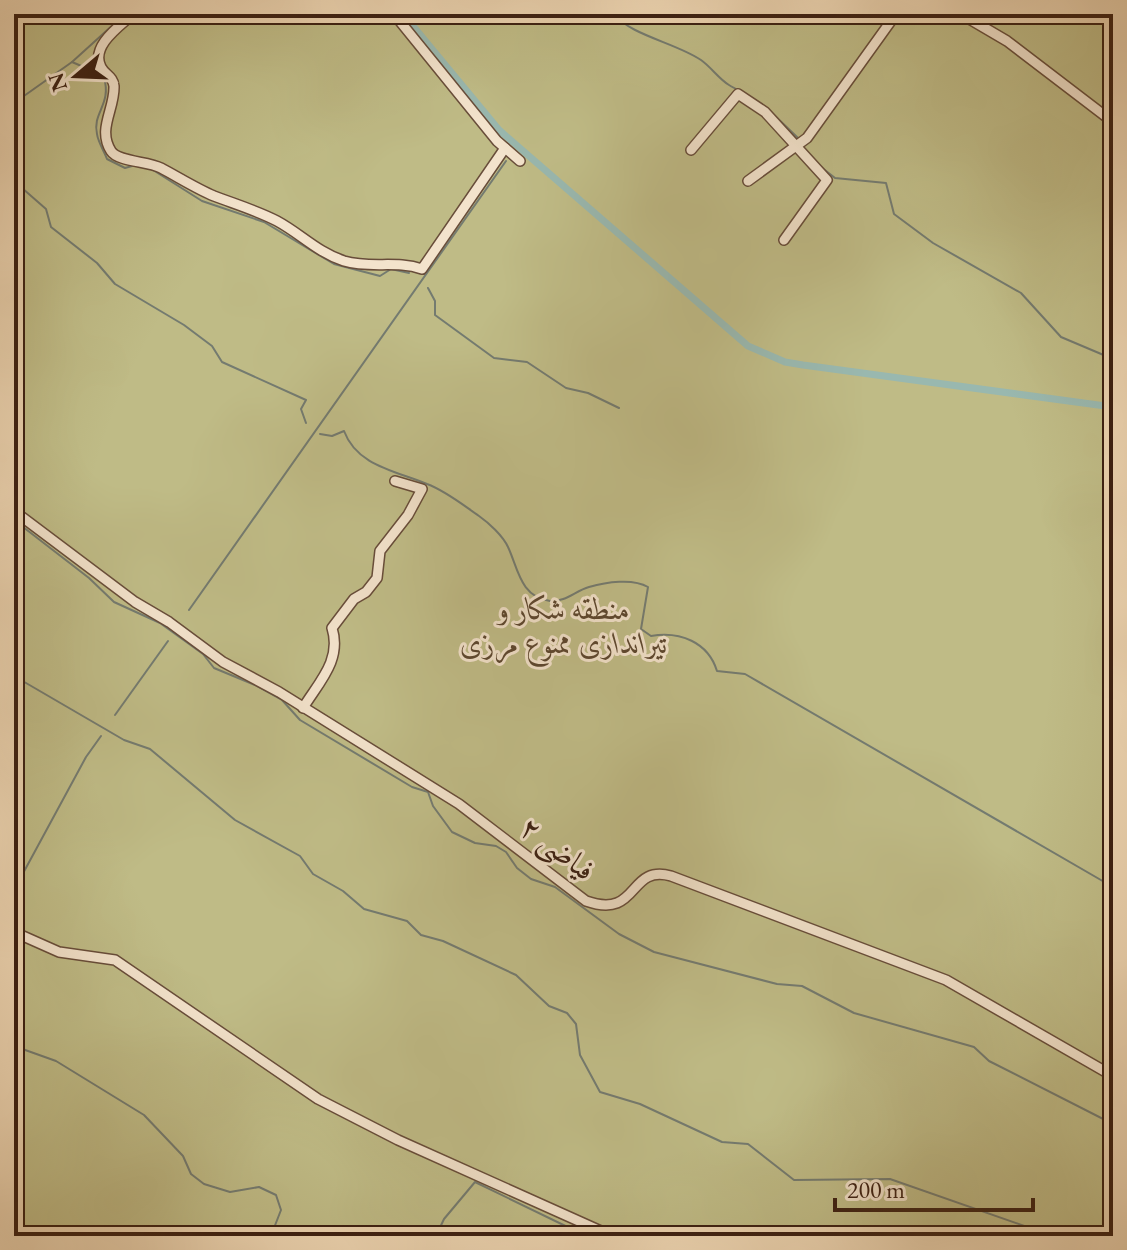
<svg xmlns="http://www.w3.org/2000/svg" width="1127" height="1250" viewBox="0 0 1127 1250" font-family="'EB Garamond',Amiri,serif">
<style>
.green{fill:#bfbb86;stroke:#7e6e4c;stroke-width:2}
.lines{fill:none;stroke-linecap:round;stroke-linejoin:round}
.stream{stroke:#747b70;stroke-width:2}
.canal{stroke:#99b8af;stroke-width:7}
.minor-casing{stroke:#684d3a;stroke-width:12}
.minor{stroke:#f3e3cc;stroke-width:9}
.labels{text-anchor:middle;dominant-baseline:central;stroke-width:6;stroke-linejoin:round;paint-order:stroke}
.park-label{font-size:30px;font-style:italic;fill:#5d472f;stroke:#f3e3cc}
.street-label{font-size:30px;fill:#3c2012;stroke:#f3e3cc}
</style>
<rect width="100%" height="100%" fill="#ecd4b1"/>
<filter id="stains"><feTurbulence type="fractalNoise" baseFrequency=".0025" numOctaves="4"/><feColorMatrix values="0 0 0 0 .2 0 0 0 0 .09 0 0 0 0 .02 0 0 0 .5 -.17"/></filter>
<radialGradient id="worn" r=".72"><stop offset=".6" stop-color="#630" stop-opacity="0"/><stop offset="1" stop-color="#630" stop-opacity=".3"/></radialGradient>
<!-- green -->
<rect class="green" x="14" y="14" width="1099" height="1222"/>
<g class="lines">
<!-- stream -->
<g class="stream">
<path d="M614 14C630 35 676 43 701 60 711 67 719 79 729 85 742 93 754 97 766 108"/>
<path d="M72 62 100 74"/>
<path d="M104 78C112 104 92 113 97 134 98 142 104 151 107 159L125 168 132 166"/>
<path d="M14 103 72 62 125 14"/>
<path d="M771 112 798 138"/>
<path d="M821 167 835 178 886 183 894 214 933 243 1021 293 1061 337 1113 359"/>
<path d="M153 170 202 201 264 222 334 264 380 276 391 269 409 273"/>
<path d="M14 181 46 209 51 227 97 263 115 284 184 325 212 346 222 362 306 400 301 409 306 423"/>
<path d="M428 288 435 301V315L494 358 527 362 566 388 588 393 619 408"/>
<path d="M320 434 332 436 344 431C357 466 396 471 427 484 446 491 463 505 479 516 489 523 503 536 508 547 518 568 520 597 550 601 566 602 575 591 589 587 606 582 633 578 648 587L641 629 651 636C680 631 708 642 717 671L745 674 1113 887"/>
<path d="M14 520 89 578 114 602 160 623 203 654 214 668 255 685 282 700 300 720 412 787 428 792 433 806 452 832 475 843 496 846 506 852 517 868 531 879 555 887 619 934 654 952 777 984 802 986 854 1013 974 1047 989 1061 1113 1124"/>
<path d="M189 610 506 161"/>
<path d="M14 676 124 740 150 749 235 820 300 856 313 874 343 891 364 909 407 921 421 935 443 941 516 975 549 1006 567 1013 576 1024 580 1055 600 1092 640 1104 722 1142 748 1144 794 1180 890 1179 1053 1236"/>
<path d="M115 715 168 641"/>
<path d="M14 890 86 757 101 736"/>
<path d="M14 1046 56 1061 144 1115 183 1156 191 1174 204 1184 230 1192 259 1187 276 1195 281 1210 274 1228 276 1236"/>
<path d="M436 1236 444 1219 475 1182 580 1233 596 1236"/>
</g>
<!-- canal -->
<path class="canal" d="M403 14 499 130 748 346 785 362 803 365 1113 407"/>
<!-- minor casing -->
<g class="minor-casing">
<g id="minor">
<path d="M133 14C120 26 90 46 101 67 105 75 113 76 114 86 115 109 97 129 111 151 118 162 148 161 161 168 178 177 197 189 214 196 235 204 258 211 277 221 301 234 317 252 344 261 371 269 396 260 422 269L505 148"/>
<path d="M394 14 497 141 520 161"/>
<path d="M961 14 1007 41 1113 122"/>
<path d="M691 150 738 94 765 112 827 180 784 240"/>
<path d="M748 181 807 138 896 14"/>
<path d="M14 511 135 602 169 622 223 662 279 692 459 804 586 901C640 920 627 864 671 876L946 980 1113 1076"/>
<path d="M303 708C319 682 342 660 332 628L354 599 366 592 377 578 380 551 408 515 422 489 395 481"/>
<path d="M14 932 59 952 115 960 318 1099 398 1140 612 1236"/>
</g>
</g>
<!-- minor -->
<use href="#minor" class="minor"/>
</g>
<g class="labels">
<!-- park labels -->
<g class="park-label">
<text x="564" y="608">منطقه شکار و<tspan x="564" dy="34">تیراندازی ممنوع مرزی</tspan></text>
</g>
<!-- street labels -->
<g class="street-label">
<text transform="translate(558 848) rotate(37)">فیاضی ۲</text>
</g>
</g>
<!-- margin -->
<rect width="1127" height="1250" fill="none" stroke="#ecd4b1" stroke-width="48"/>
<rect x="16" y="16" width="1095" height="1218" fill="none" stroke="#3c2012" stroke-width="4"/>
<rect x="24" y="24" width="1079" height="1202" fill="none" stroke="#3c2012" stroke-width="2"/>
<!-- north arrow -->
<g transform="translate(76 76) rotate(251)" stroke="#f3e3cc" stroke-width="6" paint-order="stroke">
<path d="M0-6L14 30L0 20L-14 30Z" fill="#3c2012"/>
<text y="-12" font-size="22" font-weight="bold" text-anchor="middle" fill="#3c2012">N</text>
</g>
<!-- scale -->
<path d="M835 1198v12h198v-12" fill="none" stroke="#3c2012" stroke-width="4"/>
<text x="847" y="1198" font-size="24" fill="#3c2012" stroke="#f3e3cc" stroke-width="6" paint-order="stroke">200 m</text>
<rect width="100%" height="100%" filter="url(#stains)"/>
<rect width="100%" height="100%" fill="url(#worn)"/>
</svg>
